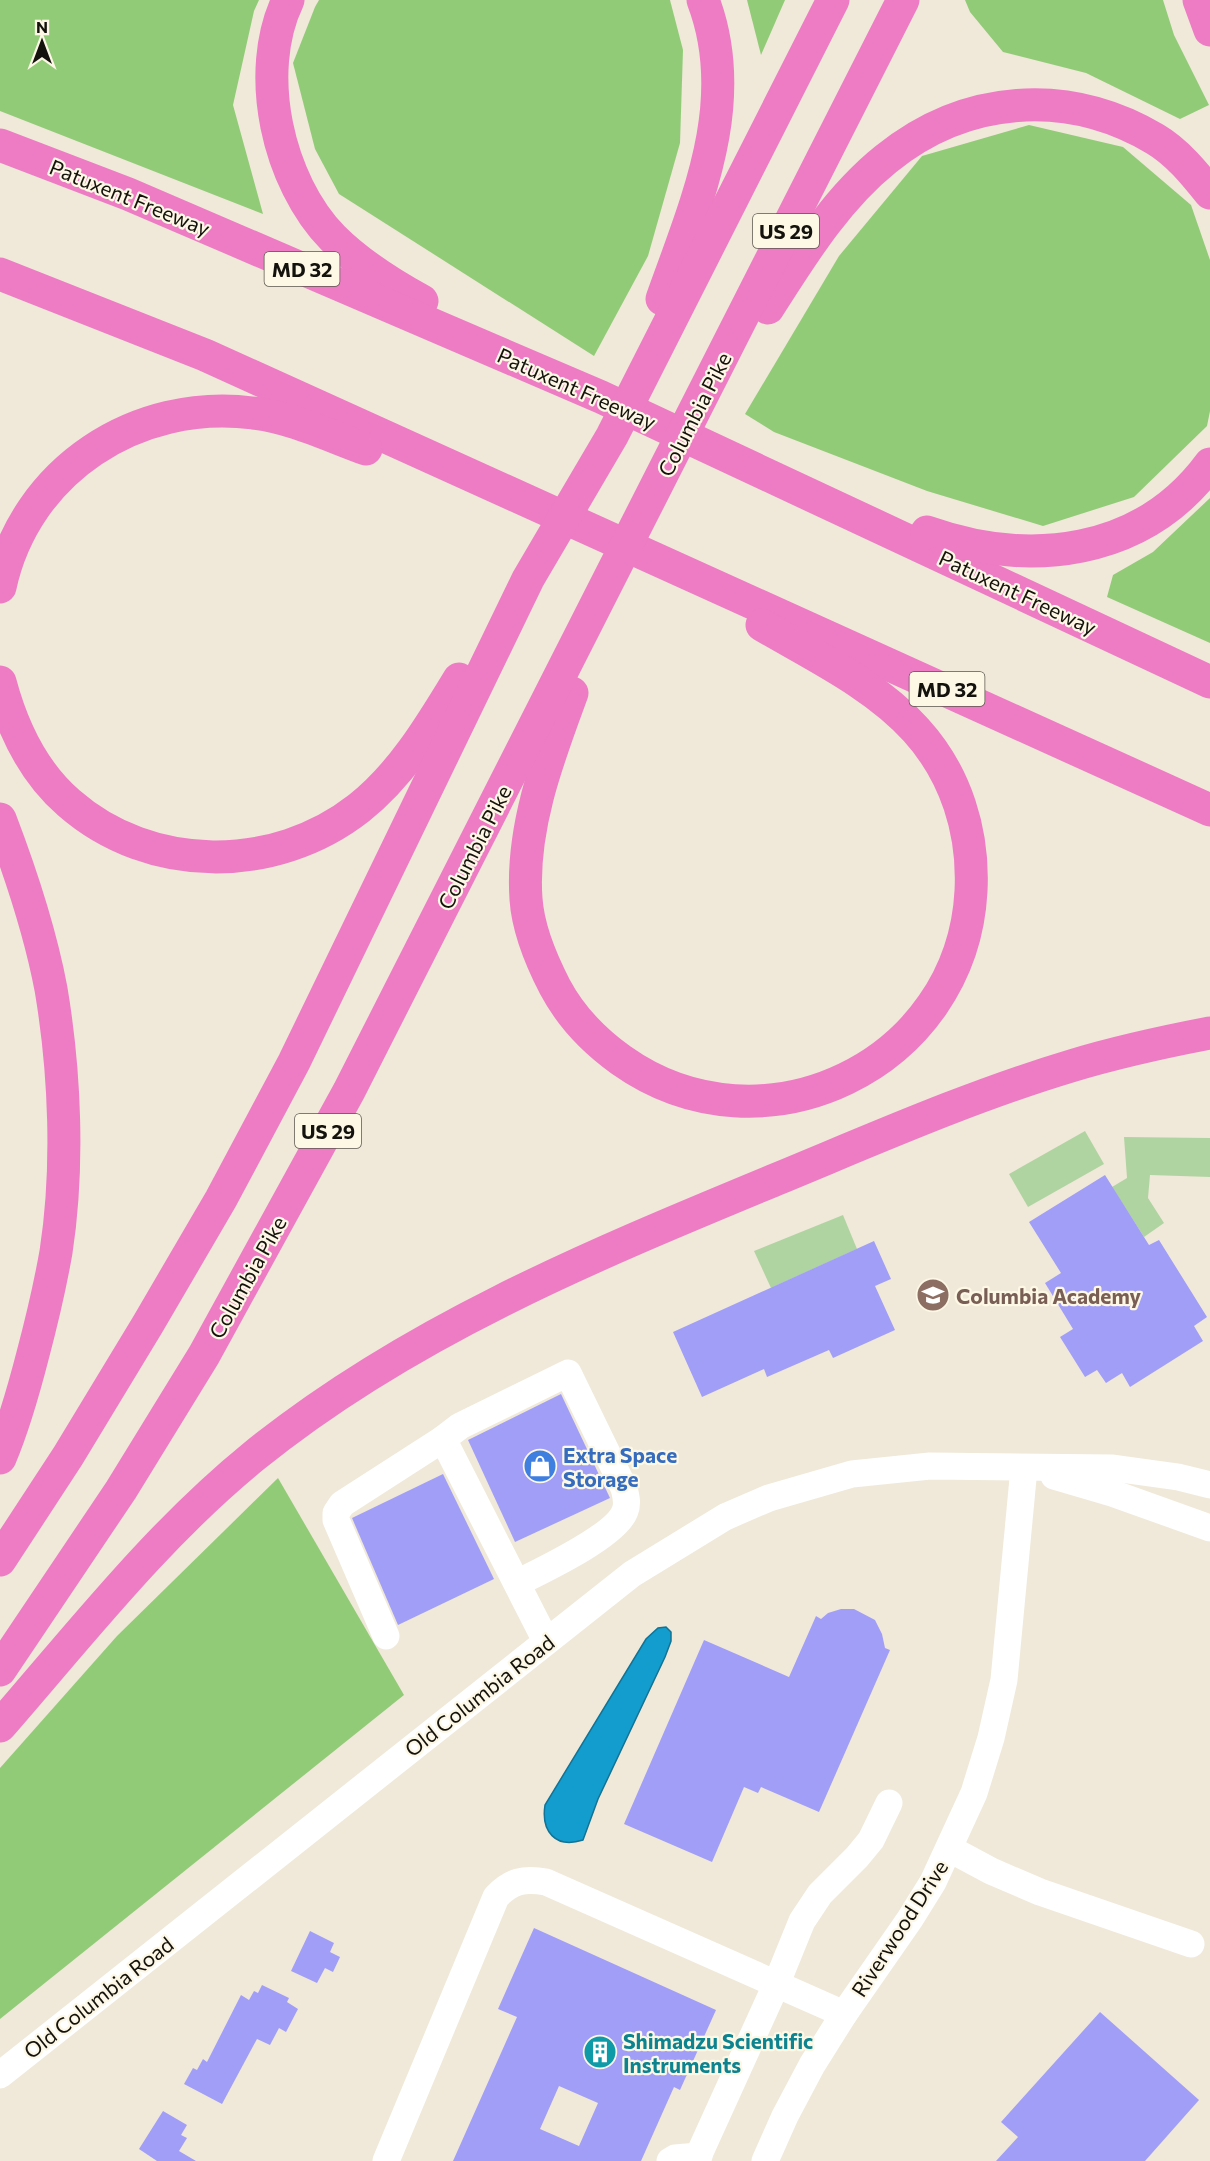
<svg xmlns="http://www.w3.org/2000/svg" width="1210" height="2161" viewBox="0 0 1210 2161" font-family="Commissioner,sans-serif">
<style>
.green{fill:#b0d4a1}
.forest{fill:#91cb78}
.water{fill:#129dce;stroke:#137394;stroke-width:1.5}
.building{fill:#a19ef7;fill-rule:evenodd}
.lines{fill:none;stroke-linecap:round;stroke-linejoin:round}
.minor{stroke:#fff;stroke-width:27}
.highway{stroke:#ed7cc4;stroke-width:33}
.labels{text-anchor:middle;dominant-baseline:central;stroke-width:4.5;stroke-linejoin:round;paint-order:stroke}
.shield{fill:#fdf7e6;stroke:#5a574d;stroke-width:1.5}
.shield-label{font-size:20px;font-weight:bold;fill:#14120c}
.street-label{font-size:21px;fill:#14120c;stroke:#fdf7e6}
.education-label{font-size:21px;font-weight:bold;fill:#785e54;stroke:#fdf7e6;text-anchor:start}
.shop-label{font-size:21px;font-weight:bold;fill:#366cbe;stroke:#fdf7e6;text-anchor:start}
.culture-label{font-size:21px;font-weight:bold;fill:#0d838f;stroke:#fdf7e6;text-anchor:start}
</style>
<rect width="100%" height="100%" fill="#f0e9d9"/>
<!-- green -->
<g class="green">
<path d="M1085 1131 1104 1164 1028 1207 1009 1174Z"/>
<path d="M1124 1137 1210 1138V1177L1150 1175 1148 1198 1164 1223 1144 1237 1112 1187 1127 1178Z"/>
<path d="M843 1215 857 1249 771 1288 754 1251Z"/>
</g>
<!-- forest -->
<g class="forest">
<path d="M0 0H259L254 11 233 105 263 214 0 111Z"/>
<path d="M319 0H670L683 50 680 143 648 256 594 356 339 194 315 149 293 63 315 7Z"/>
<path d="M747 0H785L761 55Z"/>
<path d="M965 0H1163L1174 35 1209 105 1180 119 1086 73 1003 52 970 12Z"/>
<path d="M1029 125 1123 147 1191 205 1210 260V411L1207 426 1134 497 1043 526 927 491 774 432 745 414 839 256 922 156Z"/>
<path d="M1210 498V643L1107 597 1113 575 1153 552Z"/>
<path d="M278 1478 404 1695 0 2019V1768L117 1636Z"/>
</g>
<!-- water -->
<path class="water" d="M666 1627 671 1632V1641L665 1657 598 1799 583 1840C555 1849 541 1831 545 1805L646 1639 658 1628Z"/>
<!-- building -->
<g class="building">
<path d="M1105 1175 1149 1245 1159 1240 1207 1317 1194 1326 1203 1341 1130 1387 1122 1373 1106 1383 1097 1370 1085 1377 1060 1337 1073 1329 1045 1283 1061 1273 1029 1222Z"/>
<path d="M874 1241 891 1279 875 1286 895 1330 833 1358 829 1350 767 1377 764 1369 702 1397 673 1332Z"/>
<path d="M561 1394 610 1498 515 1542 468 1440Z"/>
<path d="M443 1474 494 1579 398 1625 352 1518Z"/>
<path d="M841 1609H854L875 1620 882 1634 885 1648 890 1650 819 1812 761 1787 758 1793 744 1787 712 1862 624 1824 704 1640 789 1677 816 1616 821 1619 828 1613Z"/>
<path d="M534 1928 716 2010 680 2090 674 2087 641 2161H453L517 2017 498 2009ZM559 2086 598 2103 579 2146 540 2129Z"/>
<path d="M310 1931 334 1943 330 1952 340 1957 333 1972 325 1968 317 1983 291 1971Z"/>
<path d="M262 1985 289 1998 287 2002 298 2009 286 2032 279 2028 270 2045 257 2039 222 2104 184 2084 193 2068 197 2070 203 2059 207 2062 241 1995 249 2000 254 1991 258 1993Z"/>
<path d="M1100 2012 1199 2100 1145 2161H996L1018 2137 1001 2122Z"/>
<path d="M163 2111 187 2125 181 2135 187 2138 179 2151 196 2161H157L139 2149Z"/>
</g>
<g class="lines">
<!-- minor -->
<g class="minor">
<path d="M443 1439 546 1641"/>
<path d="M1054 1476 1112 1493 1210 1528"/>
<path d="M386 1636 336 1520V1513L342 1504 443 1439 460 1426 568 1373 624 1488C626 1496 628 1504 625 1511 616 1536 541 1571 517 1583"/>
<path d="M950 1849 991 1871 1040 1892 1191 1944"/>
<path d="M0 2075 632 1574 725 1517 769 1498 852 1474 930 1466 1113 1468 1178 1477 1210 1485"/>
<path d="M386 2161 496 1897C511 1881 524 1878 546 1882L844 2014"/>
<path d="M670 2161 675 2158 699 2156"/>
<path d="M696 2161 776 1985 802 1921 820 1894 857 1857 871 1840 889 1803"/>
<path d="M765 2161 785 2116 812 2065 844 2014 910 1919 933 1882 974 1793 991 1738 1004 1680 1024 1468"/>
</g>
<!-- highway -->
<g class="highway">
<path d="M288 0C253 73 278 182 333 238 359 264 391 284 422 301"/>
<path d="M1199 0 1210 30"/>
<path d="M0 145 128 194 601 397 1210 682"/>
<path d="M0 274 205 355 1210 810"/>
<path d="M662 299C696 203 742 102 703 0"/>
<path d="M768 308C802 255 836 199 886 159 965 95 1067 87 1155 139 1177 152 1194 173 1210 193"/>
<path d="M927 532C1029 568 1142 556 1210 464"/>
<path d="M0 587C25 470 137 398 253 413 291 417 330 436 366 449"/>
<path d="M0 682C12 727 33 772 69 803 150 874 275 874 359 808 402 774 431 725 459 679"/>
<path d="M572 693C548 758 521 828 526 899 528 929 541 960 555 987 571 1017 593 1040 621 1060 763 1161 962 1065 971 891 974 832 956 774 916 730 876 685 813 655 762 625"/>
<path d="M0 819C21 874 40 931 51 989 65 1072 69 1168 56 1252 50 1286 42 1320 33 1354 24 1389 14 1425 0 1458"/>
<path d="M0 1560 68 1456 148 1324 221 1199 294 1062 528 579 612 436 833 0"/>
<path d="M0 1670 121 1490 204 1355 349 1091 903 0"/>
<path d="M0 1726C81 1633 158 1534 254 1456 408 1331 596 1254 777 1179 874 1139 971 1096 1071 1066 1117 1052 1163 1042 1210 1033"/>
</g>
</g>
<!-- icons -->
<defs>
<g id="school-disc" transform="scale(1.725)"><circle r="9.5" fill="#8d6e63" stroke="#fdf7e6"/><path d="M0-5L7-2L0 1L-7-2ZM-4 1L0 2.5L4 1V4Q0 6-4 4Z" fill="#fff"/></g>
<g id="shop-disc" transform="scale(1.725)"><circle r="9.5" fill="#3f7fe0" stroke="#fdf7e6"/><path d="M-5-2.5h2.3a2.7 3.5 0 0 1 5.4 0H5L5.5 6h-11ZM-1.5-2.5h3a1.5 2.3 0 0 0-3 0Z" fill="#fff"/></g>
<g id="building-disc" transform="scale(1.725)"><circle r="9.5" fill="#0f9aa8" stroke="#fdf7e6"/><path d="M-4-6H4V6H1V3H-1V6H-4ZM-2.5-4.3h1.7v1.8h-1.7ZM.8-4.3h1.7v1.8H.8ZM-2.5-1h1.7V.8h-1.7ZM.8-1h1.7V.8H.8Z" fill="#fff"/></g>
</defs>
<g fill-rule="evenodd">
<use href="#school-disc" x="933" y="1295"/>
<use href="#shop-disc" x="540" y="1466"/>
<use href="#building-disc" x="600" y="2052"/>
</g>
<g class="labels">
<!-- shield labels -->
<g class="shield">
<rect x="753" y="214" width="66" height="34" rx="4.5"/>
<rect x="264.5" y="252" width="75" height="34" rx="4.5"/>
<rect x="909.5" y="672" width="75" height="34" rx="4.5"/>
<rect x="295" y="1114" width="66" height="34" rx="4.5"/>
</g>
<g class="shield-label">
<text x="786" y="231">US 29</text>
<text x="302" y="269">MD 32</text>
<text x="947" y="689">MD 32</text>
<text x="328" y="1131">US 29</text>
</g>
<!-- street labels -->
<g class="street-label">
<text transform="translate(130 197) rotate(22)">Patuxent Freeway</text>
<text transform="translate(577 388) rotate(24)">Patuxent Freeway</text>
<text transform="translate(694 414) rotate(-63)">Columbia Pike</text>
<text transform="translate(1018 592) rotate(25)">Patuxent Freeway</text>
<text transform="translate(474 847) rotate(-63)">Columbia Pike</text>
<text transform="translate(247 1277) rotate(-61)">Columbia Pike</text>
<text transform="translate(479 1695) rotate(-38)">Old Columbia Road</text>
<text transform="translate(899 1928) rotate(-57)">Riverwood Drive</text>
<text transform="translate(98 1997) rotate(-38)">Old Columbia Road</text>
</g>
<!-- education labels -->
<g class="education-label">
<text x="956" y="1295">Columbia Academy</text>
</g>
<!-- shop labels -->
<g class="shop-label">
<text x="563" y="1454">Extra Space<tspan x="563" dy="24">Storage</tspan></text>
</g>
<!-- culture labels -->
<g class="culture-label">
<text x="623" y="2040">Shimadzu Scientific<tspan x="623" dy="24">Instruments</tspan></text>
</g>
</g>
<!-- north arrow -->
<g transform="translate(42 42)" stroke="#fdf7e6" stroke-width="4.5" paint-order="stroke">
<path d="M0-4.5L10 22L0 15L-10 22Z" fill="#14120c"/>
<text y="-9" font-size="16" font-weight="bold" text-anchor="middle" fill="#14120c">N</text>
</g>
</svg>
